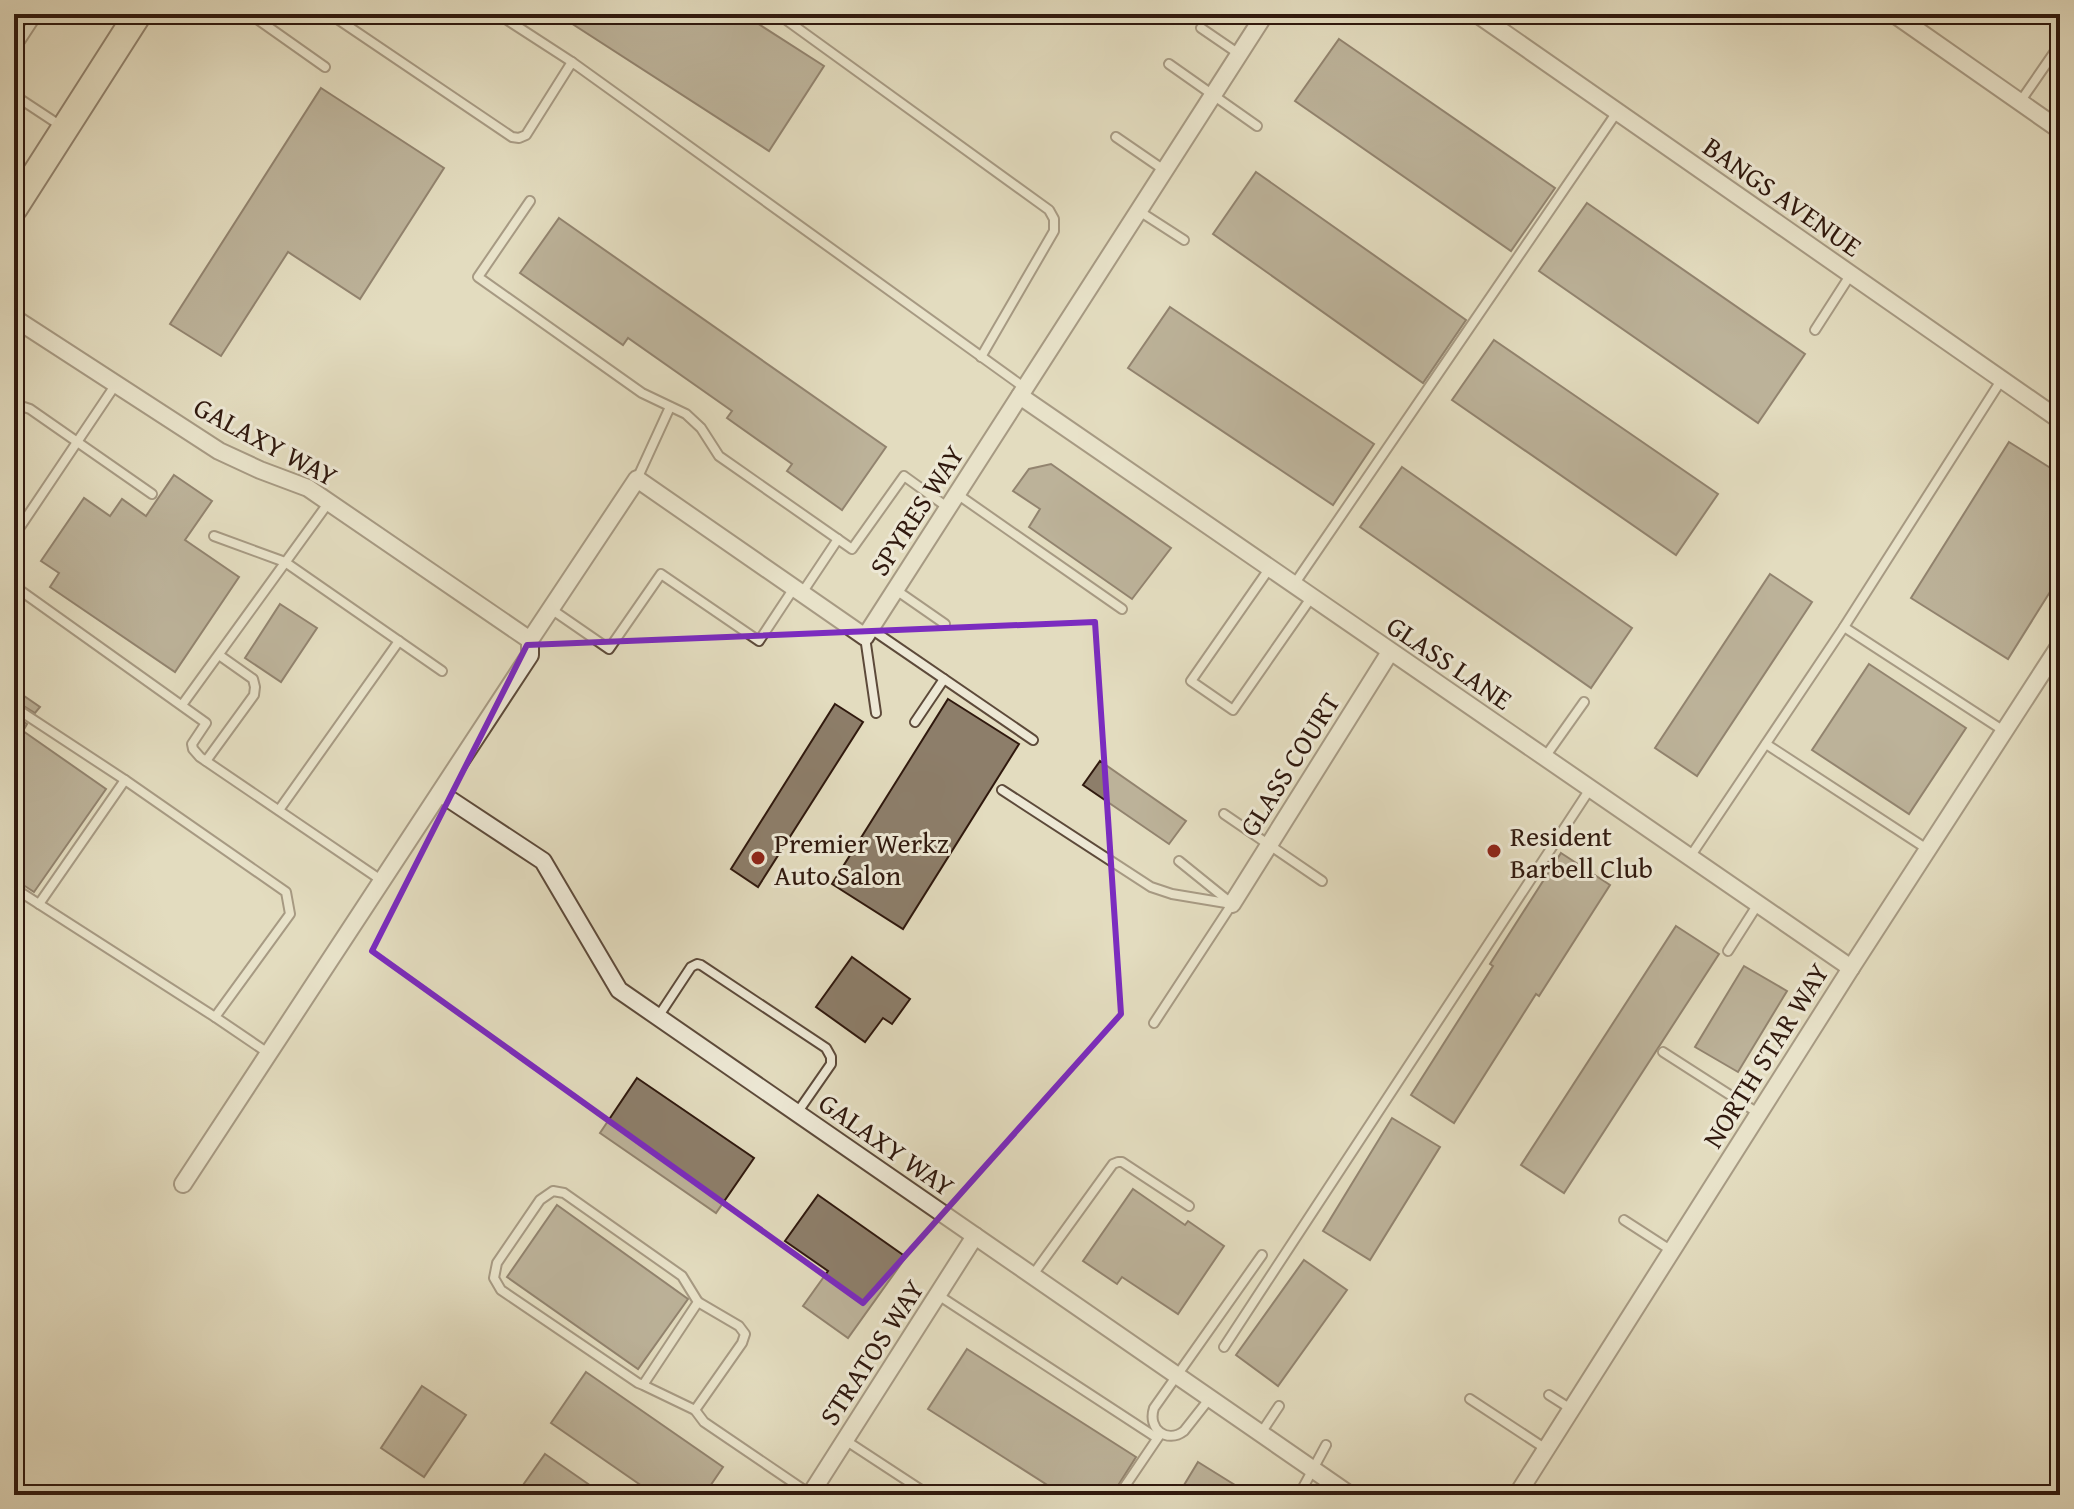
<svg xmlns="http://www.w3.org/2000/svg" width="2074" height="1509" viewBox="0 0 2074 1509" font-family="'Gentium Book Plus',serif">
<style>
.building{fill:#8d7e6a;stroke:#30190e;stroke-width:2}
.lines{fill:none;stroke-linecap:round;stroke-linejoin:round}
.service-casing{stroke:#5d4a3a;stroke-width:12}
.minor-casing{stroke:#5d4a3a;stroke-width:20}
.primary-casing{stroke:#30190e;stroke-width:30}
.service{stroke:#ede8d5;stroke-width:8}
.minor{stroke:#ede8d5;stroke-width:16}
.primary{stroke:#e3dcbf;stroke-width:26}
.marked{fill:none;stroke:#7b2cbf;stroke-width:6;stroke-linejoin:round}
.poi-dot{fill:#8f2418;stroke:#ede8d5;stroke-width:3}
.labels{text-anchor:middle;dominant-baseline:central;stroke-width:6;stroke-linejoin:round;paint-order:stroke}
.street-label{font-size:28px;fill:#30190e;stroke:#ede8d5}
.poi-label{font-size:28px;fill:#30190e;stroke:#ede8d5;text-anchor:start}
</style>
<rect width="100%" height="100%" fill="#e3dcbf"/>
<filter id="stains"><feTurbulence type="fractalNoise" baseFrequency=".0025" numOctaves="4"/><feColorMatrix values="0 0 0 0 .2 0 0 0 0 .09 0 0 0 0 .02 0 0 0 .5 -.17"/></filter>
<radialGradient id="worn" r=".72"><stop offset=".6" stop-color="#630" stop-opacity="0"/><stop offset="1" stop-color="#630" stop-opacity=".3"/></radialGradient>
<!-- building -->
<g class="building">
<path d="M557 14H743L824 66 769 151Z"/>
<path d="M1339 39 1555 188 1511 251 1295 101Z"/>
<path d="M321 88 444 168 360 299 288 252 221 356 170 324Z"/>
<path d="M1256 172 1466 320 1423 383 1213 234Z"/>
<path d="M1587 203 1805 354 1758 423 1539 271Z"/>
<path d="M559 218 886 447 842 510 787 471 792 464 727 418 732 411 628 338 623 345 520 273Z"/>
<path d="M1170 307 1374 444 1333 505 1128 368Z"/>
<path d="M1494 340 1718 494 1676 555 1452 400Z"/>
<path d="M2009 442 2060 474V576L2008 659 1911 598Z"/>
<path d="M1051 464 1171 548 1132 599 1029 527 1040 509 1013 491 1029 469Z"/>
<path d="M1402 467 1632 628 1591 688 1360 527Z"/>
<path d="M174 475 212 501 185 540 239 577 175 672 50 587 59 573 41 561 84 498 110 516 122 499 146 516Z"/>
<path d="M1770 574 1812 602 1697 776 1655 748Z"/>
<path d="M280 604 317 628 281 682 245 658Z"/>
<path d="M1869 664 1966 728 1909 814 1812 750Z"/>
<path d="M14 689 40 707 35 713 14 700Z"/>
<path d="M948 699 1019 744 903 929 832 884Z"/>
<path d="M835 704 863 722 758 887 731 869Z"/>
<path d="M14 715 27 724 23 731 106 789 34 892 14 879 22 868 14 863Z"/>
<path d="M1100 761 1186 821 1169 844 1083 785Z"/>
<path d="M1561 853 1610 885 1539 996 1536 994 1454 1123 1411 1095 1493 966 1490 964Z"/>
<path d="M1676 926 1719 954 1564 1193 1521 1165Z"/>
<path d="M852 957 910 999 892 1024 883 1018 865 1042 816 1007Z"/>
<path d="M1744 966 1787 991 1738 1072 1695 1047Z"/>
<path d="M637 1078 754 1158 716 1213 600 1133Z"/>
<path d="M1392 1118 1440 1147 1370 1260 1323 1231Z"/>
<path d="M1133 1189 1185 1225 1188 1221 1224 1246 1178 1314 1122 1277 1117 1284 1083 1261Z"/>
<path d="M818 1195 906 1257 848 1338 803 1306 828 1271 785 1241Z"/>
<path d="M557 1205 688 1299 638 1369 507 1277Z"/>
<path d="M1304 1260 1347 1290 1278 1386 1236 1355Z"/>
<path d="M967 1349 1136 1457 1112 1495H1063L928 1409Z"/>
<path d="M586 1372 723 1467 704 1495H655L551 1423Z"/>
<path d="M422 1386 466 1415 424 1477 381 1448Z"/>
<path d="M545 1454 604 1495H516Z"/>
<path d="M1198 1462 1251 1495H1178Z"/>
</g>
<g class="lines">
<!-- service casing -->
<g class="service-casing">
<g id="service">
<path d="M250 14 325 67"/>
<path d="M330 14 512 137 519 138 526 135 572 62 1025 388"/>
<path d="M498 14 572 62"/>
<path d="M778 14 1049 210 1054 219V231L981 357"/>
<path d="M1201 28 1239 54"/>
<path d="M14 45 17 46 38 14"/>
<path d="M1169 64 1257 126"/>
<path d="M14 95 61 126"/>
<path d="M2020 102 2060 44"/>
<path d="M1116 137 1164 170"/>
<path d="M530 201 478 277 642 393 686 414 701 428 719 456 852 549 904 476 947 507"/>
<path d="M1139 211 1184 240"/>
<path d="M1815 330 1851 274"/>
<path d="M14 410 24 407 30 409 152 494"/>
<path d="M637 479 670 407"/>
<path d="M957 494 1122 609"/>
<path d="M14 536 116 384"/>
<path d="M214 536 285 562 442 671"/>
<path d="M1269 569 1191 681 1233 710 1311 598"/>
<path d="M14 586 206 723 192 744 193 749 200 757 381 880"/>
<path d="M1293 586 1617 112"/>
<path d="M896 590 945 624"/>
<path d="M802 593 838 539"/>
<path d="M551 609 609 649 661 574 759 641 794 588"/>
<path d="M1844 627 2004 731"/>
<path d="M871 629 1033 740"/>
<path d="M865 637 876 713"/>
<path d="M182 705 329 502"/>
<path d="M14 707 125 780 286 892 290 914 215 1017 268 1053"/>
<path d="M915 722 944 679"/>
<path d="M1766 744 1927 849"/>
<path d="M1545 757 1584 702"/>
<path d="M206 761 254 695 255 687 253 679 219 655"/>
<path d="M1002 790 1151 887 1172 894 1232 904"/>
<path d="M279 810 399 641"/>
<path d="M1224 814 1322 881"/>
<path d="M1690 857 1844 627 2002 379"/>
<path d="M1179 861 1231 903"/>
<path d="M14 888 215 1017"/>
<path d="M39 904 125 780"/>
<path d="M1728 951 1758 904"/>
<path d="M658 1017 691 967 697 964 701 965 826 1048 831 1057V1064L797 1113"/>
<path d="M1154 1023 1232 904"/>
<path d="M1663 1052 1758 1113"/>
<path d="M1624 1220 1672 1251"/>
<path d="M1032 1276 1113 1164 1118 1162H1122L1189 1206"/>
<path d="M938 1295 1157 1438"/>
<path d="M698 1302 739 1326 745 1334 742 1343 695 1410 704 1422 810 1494"/>
<path d="M1224 1347 1590 789"/>
<path d="M643 1385 698 1302 682 1276 564 1193 553 1191 540 1200 497 1263 494 1278 501 1290 638 1383 643 1385 695 1410"/>
<path d="M1549 1395 1571 1409"/>
<path d="M1210 1398 1184 1431C1167 1444 1147 1429 1154 1408L1262 1255"/>
<path d="M1470 1399 1546 1449"/>
<path d="M1261 1433 1279 1406"/>
<path d="M845 1440 929 1495"/>
<path d="M1119 1495 1159 1436"/>
<path d="M1299 1495 1326 1445"/>
</g>
</g>
<!-- minor casing -->
<g class="minor-casing">
<g id="minor">
<path d="M1477 14 2060 420"/>
<path d="M1894 14 2060 130"/>
<path d="M14 318 219 451 260 470 308 488 530 640"/>
<path d="M1020 396 1851 968"/>
<path d="M530 640 637 479 865 637 1265 14"/>
<path d="M440 793 543 861 619 990 1350 1495"/>
<path d="M1232 904 1390 652"/>
<path d="M183 1184 530 655V640"/>
<path d="M810 1495 975 1236"/>
<path d="M1517 1495 1851 968 2060 645"/>
</g>
</g>
<!-- primary casing -->
<g class="primary-casing">
<path id="primary" d="M14 208 138 14"/>
</g>
<!-- service -->
<use href="#service" class="service"/>
<!-- minor -->
<use href="#minor" class="minor"/>
<!-- primary -->
<use href="#primary" class="primary"/>
</g>
<!-- marked area -->
<path d="M0 0H2074V1509H0ZM1095 622 1121 1014 863 1303 372 951 527 645Z" fill="#e3dcbf" fill-opacity=".55" fill-rule="evenodd"/>
<path class="marked" d="M1095 622 1121 1014 863 1303 372 951 527 645Z"/>
<!-- markers -->
<g class="poi-dot">
<circle cx="1494" cy="851" r="8"/>
<circle cx="758" cy="858" r="8"/>
</g>
<g class="labels">
<!-- street labels -->
<g class="street-label">
<text transform="translate(1783 196) rotate(35)">BANGS AVENUE</text>
<text transform="translate(266 441) rotate(28)">GALAXY WAY</text>
<text transform="translate(916 510) rotate(-57)">SPYRES WAY</text>
<text transform="translate(1450 662) rotate(34)">GLASS LANE</text>
<text transform="translate(1289 764) rotate(-58)">GLASS COURT</text>
<text transform="translate(1765 1055) rotate(-58)">NORTH STAR WAY</text>
<text transform="translate(887 1144) rotate(35)">GALAXY WAY</text>
<text transform="translate(871 1352) rotate(-57)">STRATOS WAY</text>
</g>
<!-- poi labels -->
<g class="poi-label">
<text x="1510" y="835">Resident<tspan x="1510" dy="32">Barbell Club</tspan></text>
<text x="774" y="842">Premier Werkz<tspan x="774" dy="32">Auto Salon</tspan></text>
</g>
</g>
<!-- margin -->
<rect width="2074" height="1509" fill="none" stroke="#e3dcbf" stroke-width="48"/>
<rect x="16" y="16" width="2042" height="1477" fill="none" stroke="#30190e" stroke-width="4"/>
<rect x="24" y="24" width="2026" height="1461" fill="none" stroke="#30190e" stroke-width="2"/>
<rect width="100%" height="100%" filter="url(#stains)"/>
<rect width="100%" height="100%" fill="url(#worn)"/>
</svg>
